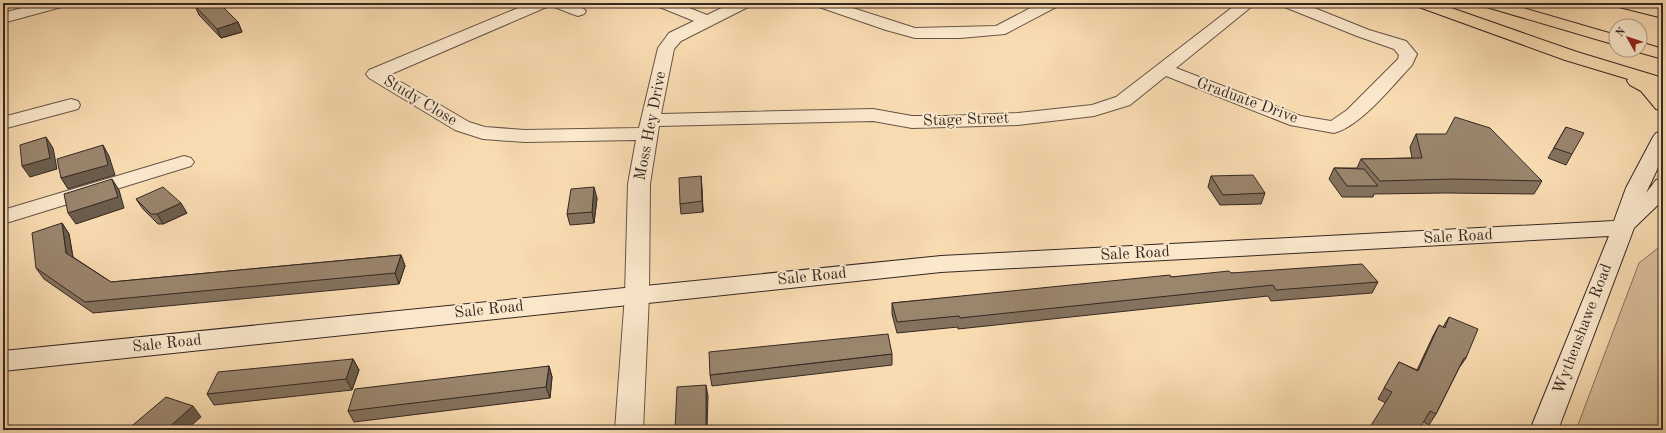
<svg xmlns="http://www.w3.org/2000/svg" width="1666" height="433" viewBox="0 0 1666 433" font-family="'Old Standard TT',serif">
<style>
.green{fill:#d8bd99;stroke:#86725e}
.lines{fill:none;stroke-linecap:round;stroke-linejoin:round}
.street-casing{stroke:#655546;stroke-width:2}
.secondary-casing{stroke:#342823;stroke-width:2}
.highway-casing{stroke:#342823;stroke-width:2}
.street{fill:#fbe8cc;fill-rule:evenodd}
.secondary{fill:#fbe8cc;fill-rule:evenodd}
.highway{fill:#f9dbb1;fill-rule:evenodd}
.wall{fill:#84725e;stroke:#342823}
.shaded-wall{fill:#6c5d4c;stroke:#342823}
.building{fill:#9a856d;stroke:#342823}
.labels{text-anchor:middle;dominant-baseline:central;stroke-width:4;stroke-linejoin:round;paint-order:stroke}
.street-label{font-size:16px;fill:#342823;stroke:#fbe8cc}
</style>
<rect width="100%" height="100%" fill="#f9dbb1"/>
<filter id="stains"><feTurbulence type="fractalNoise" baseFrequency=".005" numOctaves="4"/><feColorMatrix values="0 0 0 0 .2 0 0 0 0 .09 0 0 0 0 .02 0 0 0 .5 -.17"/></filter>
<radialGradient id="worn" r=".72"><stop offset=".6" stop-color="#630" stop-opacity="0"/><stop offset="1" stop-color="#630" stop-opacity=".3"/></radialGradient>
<!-- green -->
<path class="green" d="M1663 244V430H1576L1639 263Z"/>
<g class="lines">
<!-- street casing -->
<g class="street-casing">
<g id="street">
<path d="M41 3H67L65 6 3 23V13Z"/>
<path d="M530 3C544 3 577 0 586 11L584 14 578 16 572 14 552 6 550 3 549 6 389 75 469 122 485 127 525 130 639 128 658 48 669 33 694 21 657 6 655 3H677L707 15 732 3H752L750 6 681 41 674 49 661 114 873 109 912 116H946L1018 113 1092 105 1116 97 1238 3H1256L1176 68 1301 116 1331 121 1347 110 1398 59 1399 55 1394 49 1357 36 1282 6 1280 3H1302L1369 30 1406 41 1417 54 1412 65C1393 85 1361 126 1334 133L1290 125 1166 76 1130 105 1094 116 1018 125 912 128 873 121 659 126 650 184 649 295 643 430H615L625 295 628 184 636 140 525 142 483 139 455 130 369 78 366 74 369 70Z"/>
<path d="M814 3H837L915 28 996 26 1040 3H1060L1058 6 1005 34 960 38H915L886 30 816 6Z"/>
<path d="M71 99 78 101 80 105 78 109 3 129V117Z"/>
<path d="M184 156 191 158 194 162 191 166 3 224V210Z"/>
</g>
</g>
<!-- secondary casing -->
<g class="secondary-casing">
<path id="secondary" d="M1663 131V157L1646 193 1656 180 1663 178V200L1634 228 1558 430H1530L1609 236 941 272 3 371V351L941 256 1614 221 1626 188 1653 137 1656 133Z"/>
</g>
<!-- highway casing -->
<g class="highway-casing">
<g id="highway">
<path d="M1414 3H1437L1577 52 1663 78V89L1658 88 1663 94V111L1656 109 1641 91 1630 85 1627 81 1628 79 1565 60 1416 6Z"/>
<path d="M1481 3H1506L1616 35V45L1483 6Z"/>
<path d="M1613 3H1641L1663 8V18L1615 6Z"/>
<path d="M1640 42 1663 49V59L1634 51 1640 50Z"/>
</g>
</g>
<!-- street -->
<use href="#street" class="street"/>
<!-- secondary -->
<use href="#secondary" class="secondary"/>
<!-- highway -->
<use href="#highway" class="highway"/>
</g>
<!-- wall -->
<g class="wall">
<path d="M195 6 238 22 242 32 221 38 199 15Z"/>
<path d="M1566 127 1572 154 1566 165 1548 158Z"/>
<path d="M1416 134 1542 181 1534 194 1446 193 1374 194 1373 197H1342L1329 179 1334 168H1357L1361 159 1412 158 1410 147Z"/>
<path d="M701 176 703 212 681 214 680 204Z"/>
<path d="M1211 176 1265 193 1261 204 1220 205 1208 187Z"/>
<path d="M597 198 594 223 570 225 567 214Z"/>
<path d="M136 199 187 213 163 224H158L143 209Z"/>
<path d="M62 223 69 234 73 257 111 282 401 255 405 266 399 284 93 313 44 279 36 268Z"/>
<path d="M1231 273 1378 282 1372 293 1271 301 1268 296 958 329V327L897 333 892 314V303L1171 277Z"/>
<path d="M1449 317 1466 358 1459 368 1436 414 1429 425 1378 399 1399 362 1417 370 1433 336 1439 325 1443 327Z"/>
<path d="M892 354V365L712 386 710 375Z"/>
<path d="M353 359 359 370 352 390 214 405 207 394Z"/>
<path d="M549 366 552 377 550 398 354 422 348 411Z"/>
</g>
<!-- shaded-wall -->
<g class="shaded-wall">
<path d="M238 22 242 32 221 38 217 29Z"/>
<path d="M46 137 53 148 57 169 30 177 22 166Z"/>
<path d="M103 145 109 156 115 175 68 189 61 178Z"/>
<path d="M701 176 702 187 703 212 702 201Z"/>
<path d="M112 179 119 190 124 208 76 224 68 213Z"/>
<path d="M594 187 597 198 594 223 592 212Z"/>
<path d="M181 203 187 213 163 224 157 214Z"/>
<path d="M62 223 69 234 74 264 66 253Z"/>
<path d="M401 255 405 266 399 284 395 273Z"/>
<path d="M353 359 359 370 352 390 346 379Z"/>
<path d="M549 366 552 377 550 398 546 387Z"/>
<path d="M706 385 708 396 707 430H706Z"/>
<path d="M193 406 201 417 186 430H166Z"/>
</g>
<!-- building -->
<g class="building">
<path d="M205 3H219L238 22 217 29 195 6Z"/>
<path d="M1455 117 1490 128 1542 181 1453 179 1380 181 1361 159 1422 158 1416 134H1446Z"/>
<path d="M1566 127 1584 133 1572 154 1554 148Z"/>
<path d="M46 137 50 158 22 166 20 145Z"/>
<path d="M103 145 108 165 61 178 57 159Z"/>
<path d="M1334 168 1364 169 1378 186H1347Z"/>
<path d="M1253 175 1265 193 1223 195 1211 176Z"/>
<path d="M701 176 702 201 680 204 679 178Z"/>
<path d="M112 179 118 197 68 213 64 194Z"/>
<path d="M163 187 181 203 157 214H151L136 199Z"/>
<path d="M594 187 592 212 567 214 571 189Z"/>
<path d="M62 223 66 253 111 282 401 255 395 273 85 302 36 268 32 233Z"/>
<path d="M1362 264 1378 282 1276 290 1273 285 960 318 959 316 897 322 892 303 1170 275 1171 277 1229 271 1231 273Z"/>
<path d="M1449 317 1478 329 1466 358H1464L1436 414 1430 411 1419 430H1368L1392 392 1384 388 1399 362 1418 371 1439 325 1445 328Z"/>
<path d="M888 334 892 354 710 375 709 352Z"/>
<path d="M353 359 346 379 207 394 218 372Z"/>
<path d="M549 366 546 387 348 411 355 389Z"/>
<path d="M706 385V430H675L677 387Z"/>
<path d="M166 397 193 406 166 430H127Z"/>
<path d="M833 429V430H822Z"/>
</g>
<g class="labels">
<!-- street labels -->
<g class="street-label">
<text transform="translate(420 101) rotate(31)">Study Close</text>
<text transform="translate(1247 101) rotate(20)">Graduate Drive</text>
<text transform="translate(966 120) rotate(-2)">Stage Street</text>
<text transform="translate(651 126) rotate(-79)">Moss Hey Drive</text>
<text transform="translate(1458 237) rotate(-3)">Sale Road</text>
<text transform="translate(1135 254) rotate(-3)">Sale Road</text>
<text transform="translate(812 277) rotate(-6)">Sale Road</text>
<text transform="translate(489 310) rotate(-6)">Sale Road</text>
<text transform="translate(1583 329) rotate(-69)">Wythenshawe Road</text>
<text transform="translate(167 344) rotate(-6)">Sale Road</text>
</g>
</g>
<!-- margin -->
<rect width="1666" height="433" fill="none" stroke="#f9dbb1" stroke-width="16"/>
<rect x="4" y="4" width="1658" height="425" fill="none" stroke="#342823" stroke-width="2"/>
<rect x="8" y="8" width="1650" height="417" fill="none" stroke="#342823"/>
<!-- north arrow -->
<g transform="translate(1628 38) rotate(309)"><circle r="19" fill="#fbe8cc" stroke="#ab9b88"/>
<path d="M0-3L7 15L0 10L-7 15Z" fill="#8f2418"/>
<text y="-6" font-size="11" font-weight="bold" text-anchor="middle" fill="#342823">N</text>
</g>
<rect width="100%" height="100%" filter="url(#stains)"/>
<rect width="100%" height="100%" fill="url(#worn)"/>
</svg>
